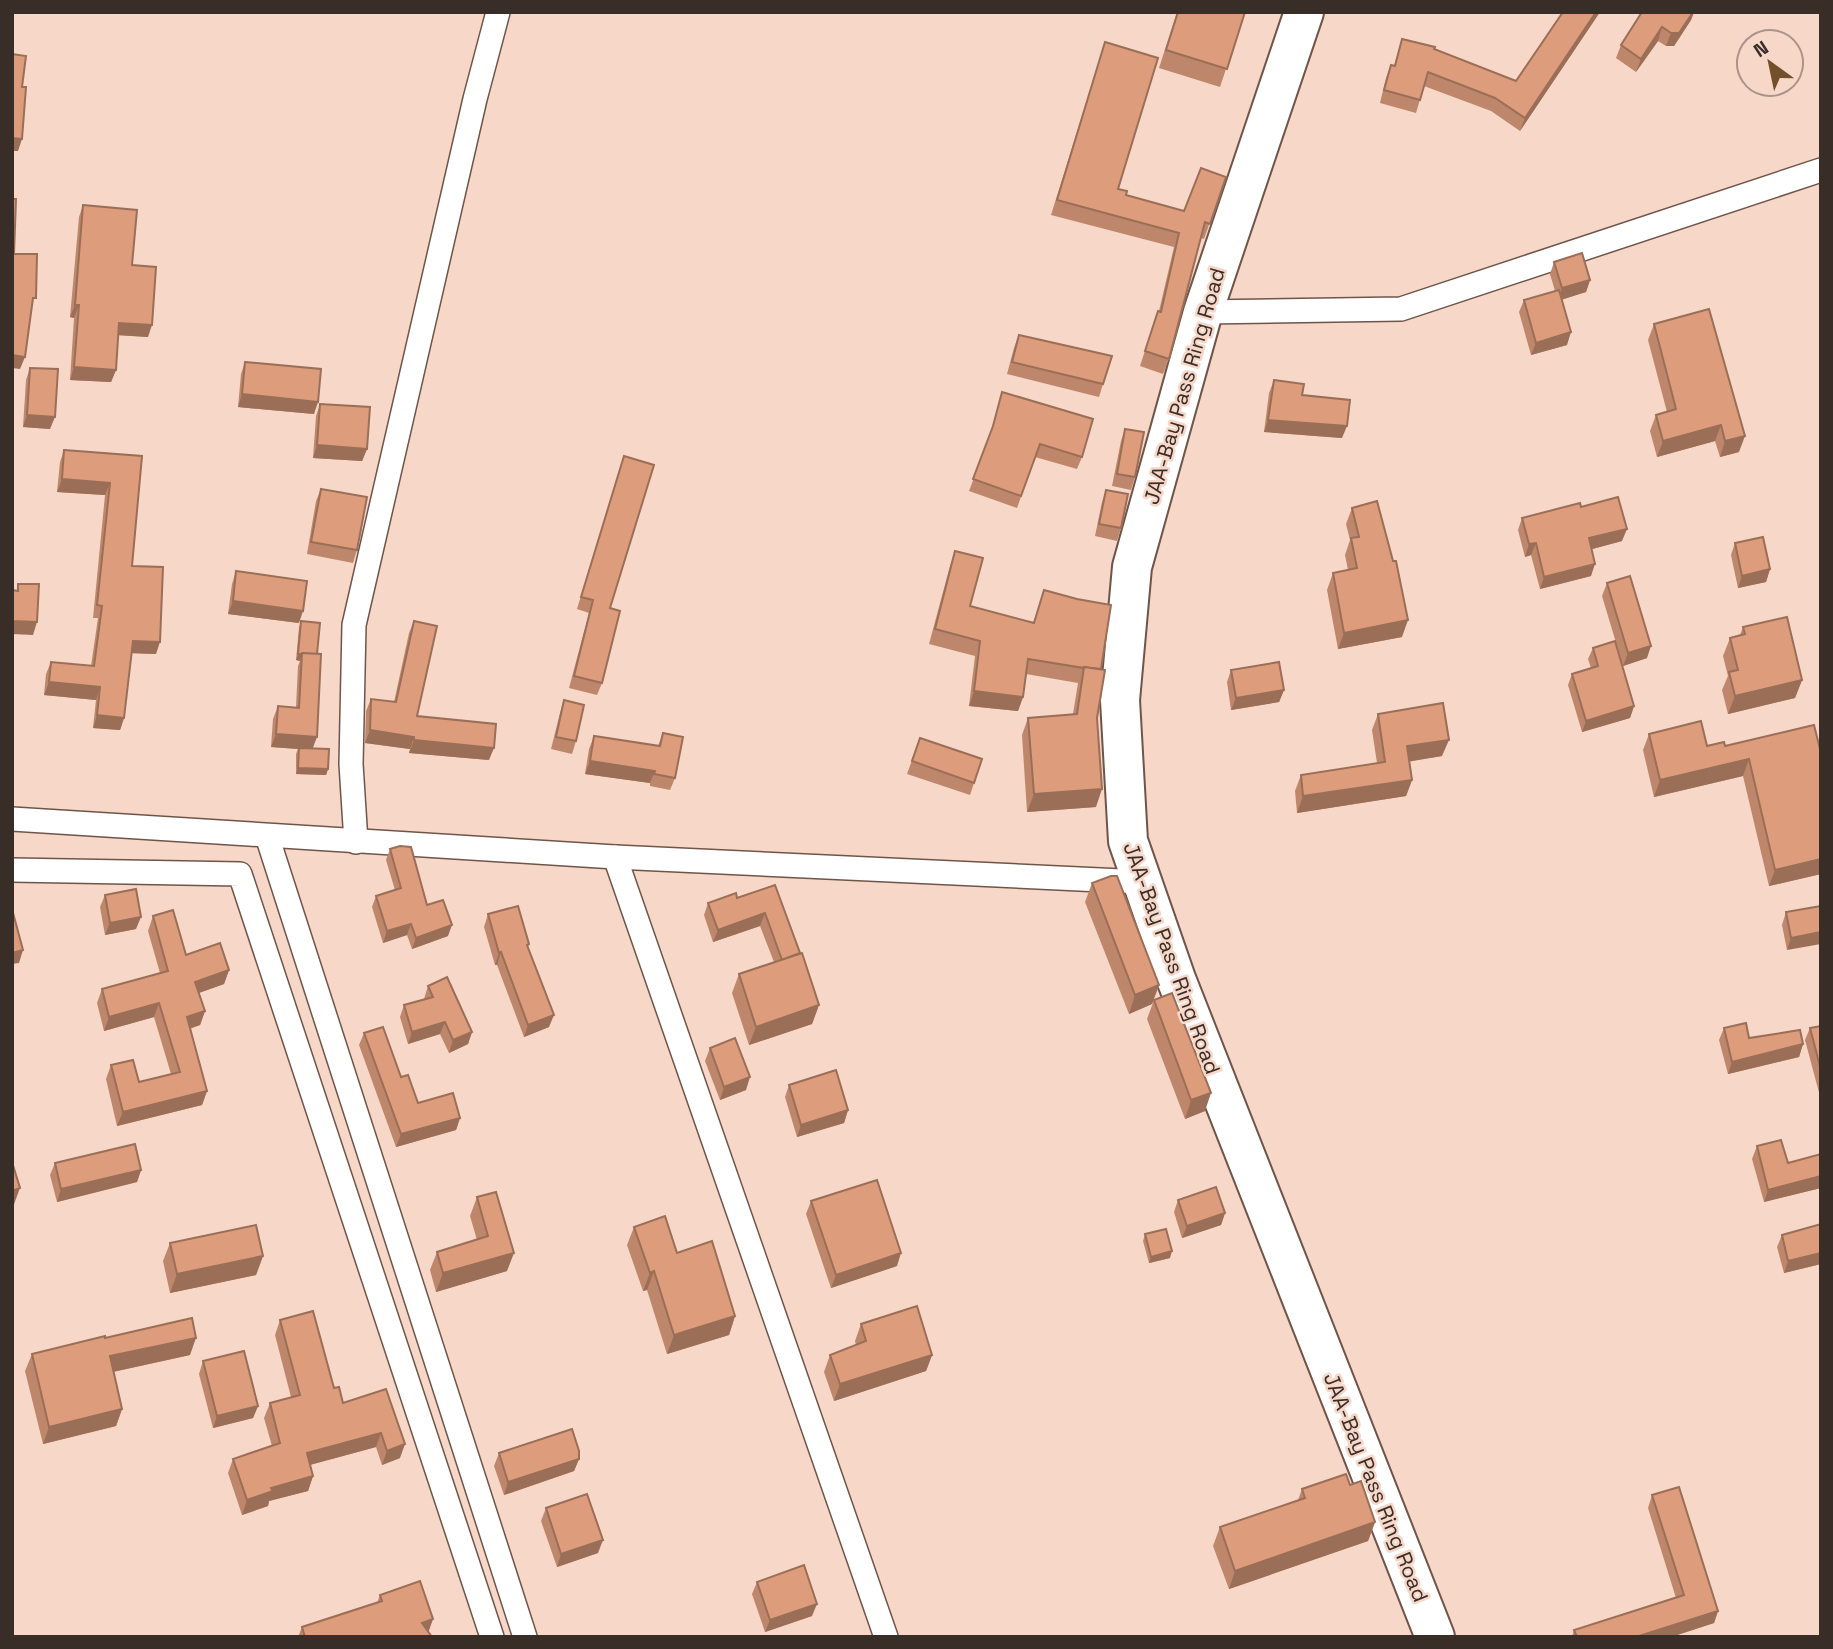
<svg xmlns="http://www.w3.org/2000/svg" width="1833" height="1649" viewBox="0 0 1833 1649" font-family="'Space Grotesk',sans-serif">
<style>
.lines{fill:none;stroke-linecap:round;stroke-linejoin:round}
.street-casing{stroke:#6f5549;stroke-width:26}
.highway-casing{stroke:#6f5549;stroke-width:42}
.street{stroke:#fff;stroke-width:23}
.highway{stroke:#fff;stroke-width:38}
.wall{fill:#be876b}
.shaded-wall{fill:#9b6e57}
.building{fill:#dd9d7c;stroke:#9b6e57;stroke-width:2}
.labels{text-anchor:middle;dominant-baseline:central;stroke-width:5;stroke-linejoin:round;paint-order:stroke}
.street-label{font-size:21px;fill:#392d27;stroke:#f6d7c8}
</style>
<rect width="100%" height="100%" fill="#f6d7c8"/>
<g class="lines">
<!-- street casing -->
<g class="street-casing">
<g id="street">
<path d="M1203 312 1401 309 1821 170"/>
<path d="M12 819 615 857 1143 882"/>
<path d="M267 836 525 1637"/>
<path d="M356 842 351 764 354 625 475 99 498 12"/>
<path d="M615 857 886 1637"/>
<path d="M12 870 240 874 492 1637"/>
</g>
</g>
<!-- highway casing -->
<g class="highway-casing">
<path id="highway" d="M1304 12 1203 312 1132 567 1120 700 1128 841 1176 979 1435 1637"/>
</g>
<!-- street -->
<use href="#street" class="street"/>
<!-- highway -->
<use href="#highway" class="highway"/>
</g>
<!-- wall -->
<g class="wall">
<path d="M1177 12H1245L1220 87 1159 68Z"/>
<path d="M1563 12H1600L1520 131 1491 111 1424 86 1416 113 1380 103 1386 78 1391 65 1394 66 1402 39 1434 49 1516 81Z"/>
<path d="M1642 12H1694L1691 20 1674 46H1666L1658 41 1636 72 1616 58 1621 45Z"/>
<path d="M1105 42 1118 189 1126 195 1184 211 1226 177 1204 239 1200 238 1169 359 1163 374 1140 366 1153 326 1158 311H1159L1174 247 1051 215Z"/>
<path d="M83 205 132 265 148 337 118 335 116 370 111 382 70 380 74 318 70 317 79 217Z"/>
<path d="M1554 262 1590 280 1586 292 1562 299 1567 345 1531 355 1519 312 1524 300 1555 291 1550 274Z"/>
<path d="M1654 324 1739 452 1720 457 1715 441 1657 457 1650 431 1656 415 1667 412 1648 340Z"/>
<path d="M1019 335 1103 384 1099 397 1007 374 1014 348Z"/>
<path d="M245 362 314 414 238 407 241 374Z"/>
<path d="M30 368 50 429 23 427 26 380Z"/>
<path d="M1274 380 1302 395 1342 438 1264 432 1269 393Z"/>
<path d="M1002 392 1082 457 1077 469 1035 457 1017 508 969 491 989 438Z"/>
<path d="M320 404 367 449 362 461 313 458 316 416Z"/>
<path d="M1125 429 1135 477 1131 490 1112 486 1121 441Z"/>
<path d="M64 450 142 456 132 566 156 654 131 653 124 718 120 730 93 728 96 700 44 695 46 674 51 662 91 666 98 618H93L105 495 57 492 60 462Z"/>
<path d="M624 456 602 683 597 695 569 688 589 613 577 609Z"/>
<path d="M321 489 357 550 353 563 307 554 316 501Z"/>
<path d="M1106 490 1121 528 1117 541 1095 536 1102 502Z"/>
<path d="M1581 507 1622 541 1592 549 1591 576 1540 589 1531 555 1525 557 1518 530 1522 518Z"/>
<path d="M1352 508 1402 637 1338 649 1327 590 1333 573 1348 570 1345 555 1350 540 1346 524Z"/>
<path d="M1735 543 1770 569 1766 582 1738 588 1731 555Z"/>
<path d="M955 551 970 606 1033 623 1044 590 1101 669 1097 718 1096 807 1027 812 1022 735 1028 718 1073 714 1078 683 1026 674 1023 697 1018 711 969 706 975 656 929 644 950 566Z"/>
<path d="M236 571 299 623 228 614 232 584Z"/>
<path d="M1607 583 1647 658 1623 666 1602 596Z"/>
<path d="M301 621 317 654 313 748 328 769 326 775 296 774V754L298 749 271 747 273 719 278 706 296 707 298 666 300 661 296 660 299 628Z"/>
<path d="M414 621 417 716 489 760 409 753 410 749 365 743 366 711 371 699 394 702 409 633Z"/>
<path d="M1743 627 1802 680 1795 698 1728 714 1722 690 1728 676 1723 656 1730 638 1740 635Z"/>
<path d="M1593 648 1634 706 1630 718 1582 732 1568 685 1572 674 1591 668 1588 659Z"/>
<path d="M1231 670 1284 690 1279 702 1231 710 1227 682Z"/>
<path d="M564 700 576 741 572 754 551 749 560 713Z"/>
<path d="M1378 714 1442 756 1409 761 1412 780 1406 796 1297 813 1295 791 1301 775 1377 763 1372 730Z"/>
<path d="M663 733 675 778 670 790 650 786V783L585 774 589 749 594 736 658 746Z"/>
<path d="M1649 734 1707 746H1725L1821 753V874L1769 886 1743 776 1654 797 1643 750Z"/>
<path d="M920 738 982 759 970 795 907 774Z"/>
<path d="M390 849 427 905 448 936 412 949 407 935 383 943 372 907 376 896 395 890 386 860Z"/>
<path d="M1092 883 1159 985 1152 1004 1129 1014 1085 902Z"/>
<path d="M775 885 819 1005 812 1024 749 1045 732 993 739 974 774 962 760 926 713 942 704 915 708 903 737 898Z"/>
<path d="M105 895 136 929 105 935 100 907Z"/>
<path d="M1821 906 1787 950 1782 925 1786 912Z"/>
<path d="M488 914 529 944 528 947 549 1027 524 1037 497 965H495L484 927Z"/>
<path d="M153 916 186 955 229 970 224 984 199 993 205 1011 200 1025 190 1029 207 1091 202 1105 117 1126 106 1079 111 1065 139 1082 171 1074 154 1017 104 1031 97 1003 102 989 160 973 148 931Z"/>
<path d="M428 986 472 1032 468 1044 449 1053 440 1034 408 1044 400 1017 404 1005 424 999Z"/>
<path d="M1154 1000 1205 1111 1185 1119 1147 1019Z"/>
<path d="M1821 1026V1100L1805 1040 1810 1028Z"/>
<path d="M1724 1028 1749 1038 1803 1044 1799 1057 1728 1074 1719 1040Z"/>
<path d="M364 1033 401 1077 418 1103 460 1118 456 1130 396 1147 359 1045Z"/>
<path d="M710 1048 746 1090 720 1100 705 1061Z"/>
<path d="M789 1085 848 1110 844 1123 797 1137 785 1097Z"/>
<path d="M1757 1146 1788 1163 1821 1154V1188L1764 1202 1752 1159Z"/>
<path d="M55 1163 141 1170 137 1182 57 1202 50 1175Z"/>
<path d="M477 1197 507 1271 436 1292 430 1270 437 1252 477 1240 470 1216Z"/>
<path d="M1178 1200 1225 1213 1221 1225 1182 1238 1174 1212Z"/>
<path d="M811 1201 897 1266 831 1288 806 1214Z"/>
<path d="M1821 1224V1264L1784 1273 1777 1247 1782 1235Z"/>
<path d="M634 1227 677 1253 735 1316 729 1335 667 1354 647 1290 643 1291 627 1245Z"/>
<path d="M1145 1234 1170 1258 1149 1263 1143 1241Z"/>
<path d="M170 1243 263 1256 256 1275 170 1293 163 1261Z"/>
<path d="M280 1320 334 1388 343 1403 386 1389 400 1458 382 1465 376 1447 310 1465 313 1476 308 1491 269 1501 268 1506 242 1515 228 1473 233 1459 272 1446 264 1418 270 1403 291 1397 275 1335Z"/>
<path d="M861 1324 932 1355 926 1371 834 1401 824 1372 830 1355 856 1345 855 1341Z"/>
<path d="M105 1338 190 1355 113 1372 122 1409 116 1426 43 1444 25 1371 32 1354Z"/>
<path d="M203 1361 258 1406 253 1418 213 1428 199 1374Z"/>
<path d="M499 1453 579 1459 574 1471 504 1495 494 1466Z"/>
<path d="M1350 1485 1375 1522 1368 1541 1229 1589 1213 1546 1220 1527 1298 1500 1302 1489Z"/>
<path d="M1652 1495 1718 1611 1714 1623 1671 1637H1572L1574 1630 1676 1598 1648 1508Z"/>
<path d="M546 1508 598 1553 557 1567 541 1521Z"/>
<path d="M757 1582 812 1616 765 1632 752 1594Z"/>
<path d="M380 1595 433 1619 428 1632 432 1637H298L302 1627 377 1603Z"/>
</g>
<!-- shaded-wall -->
<g class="shaded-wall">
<path d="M1596 12H1600L1520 131 1525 118Z"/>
<path d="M1693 12H1694L1691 20 1674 46H1666L1671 33Z"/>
<path d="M1662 27 1658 41 1636 72 1641 59Z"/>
<path d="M12 138 22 139 18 151H12Z"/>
<path d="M1590 280 1586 292 1558 301 1562 288Z"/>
<path d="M75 305H79L74 318 70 317Z"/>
<path d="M119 323 152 325 148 337 115 335Z"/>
<path d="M1571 332 1567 345 1531 355 1536 343Z"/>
<path d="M12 355 25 357 20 369 12 368Z"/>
<path d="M74 367 116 370 111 382 70 380Z"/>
<path d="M242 394 318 402 314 414 238 407Z"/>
<path d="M27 415 55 417 50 429 23 427Z"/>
<path d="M1268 420 1347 426 1342 438 1264 432Z"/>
<path d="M1721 425 1715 441 1657 457 1663 441Z"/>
<path d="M1745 436 1739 452 1720 457 1725 441Z"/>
<path d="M317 445 367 449 362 461 313 458Z"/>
<path d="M62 479 110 483 105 495 57 492Z"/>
<path d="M1627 529 1622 541 1585 551 1589 538Z"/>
<path d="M1536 543 1531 555 1525 557 1529 544Z"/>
<path d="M1595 564 1591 576 1540 589 1544 577Z"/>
<path d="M1770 569 1766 582 1738 588 1742 576Z"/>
<path d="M233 601 303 611 299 623 228 614Z"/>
<path d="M1408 620 1402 637 1338 649 1344 633Z"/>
<path d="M12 621 37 622 33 635 12 634Z"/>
<path d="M133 641 160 642 156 654 128 653Z"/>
<path d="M1651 646 1647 658 1623 666 1628 653Z"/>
<path d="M298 654H302L300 661 296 660Z"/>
<path d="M1802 680 1795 698 1728 714 1735 696Z"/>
<path d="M49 682 100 687 96 700 44 695Z"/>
<path d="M1284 690 1279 702 1231 710 1236 698Z"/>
<path d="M974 691 1023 697 1018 711 969 706Z"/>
<path d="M1634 706 1630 718 1582 732 1586 721Z"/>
<path d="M97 715 124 718 120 730 93 728Z"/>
<path d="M370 730 414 737 410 749 365 743Z"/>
<path d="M276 734 317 737 312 750 271 747Z"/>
<path d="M414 740 494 748 489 760 409 753Z"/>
<path d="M1449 740 1442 756 1401 763 1407 746Z"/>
<path d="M1749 759 1743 776 1654 797 1660 780Z"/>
<path d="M590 761 655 771 650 783 585 774Z"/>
<path d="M298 768 328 769 326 775 296 774Z"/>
<path d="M1412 780 1406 796 1297 813 1303 796Z"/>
<path d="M1102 789 1096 807 1027 812 1034 794Z"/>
<path d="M1821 859V874L1769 886 1775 870Z"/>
<path d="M765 913 760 926 713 942 718 930Z"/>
<path d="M141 917 136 929 105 935 110 923Z"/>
<path d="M411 924 407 935 383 943 387 931Z"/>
<path d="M452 925 448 936 412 949 416 938Z"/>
<path d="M1821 932V944L1787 950 1791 938Z"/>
<path d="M23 950 19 963 12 964V953Z"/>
<path d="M501 952 497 965H495L499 953Z"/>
<path d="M229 970 224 984 190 996 195 982Z"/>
<path d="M1159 985 1152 1004 1129 1014 1135 995Z"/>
<path d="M159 1003 154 1017 104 1031 109 1017Z"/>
<path d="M819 1005 812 1024 749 1045 756 1027Z"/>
<path d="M205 1011 200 1025 181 1031 187 1017Z"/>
<path d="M554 1015 549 1027 524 1037 528 1025Z"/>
<path d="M445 1022 440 1034 408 1044 412 1032Z"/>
<path d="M472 1032 468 1044 449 1053 453 1040Z"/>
<path d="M1803 1044 1799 1057 1728 1074 1732 1062Z"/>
<path d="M750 1077 746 1090 720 1100 724 1087Z"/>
<path d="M207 1091 202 1105 117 1126 123 1112Z"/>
<path d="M1211 1093 1205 1111 1185 1119 1191 1100Z"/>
<path d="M848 1110 844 1123 797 1137 801 1125Z"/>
<path d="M460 1118 456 1130 396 1147 401 1134Z"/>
<path d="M141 1170 137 1182 57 1202 61 1189Z"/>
<path d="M1821 1176V1188L1764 1202 1768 1190Z"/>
<path d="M20 1188 13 1207H12V1191Z"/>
<path d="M1225 1213 1221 1225 1182 1238 1187 1226Z"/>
<path d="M1172 1251 1170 1258 1149 1263 1151 1257Z"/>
<path d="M514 1253 507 1271 436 1292 443 1273Z"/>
<path d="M901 1253 897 1266 831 1288 836 1275Z"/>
<path d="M1821 1253V1264L1784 1273 1788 1261Z"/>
<path d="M263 1256 256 1275 170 1293 177 1274Z"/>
<path d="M654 1271 647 1290 643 1291 650 1273Z"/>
<path d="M735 1316 729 1335 667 1354 674 1335Z"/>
<path d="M196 1338 190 1355 103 1374 110 1356Z"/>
<path d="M932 1355 926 1371 834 1401 840 1384Z"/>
<path d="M258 1406 253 1418 213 1428 217 1416Z"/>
<path d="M122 1409 116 1426 43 1444 49 1427Z"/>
<path d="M381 1433 376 1447 302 1467 307 1453Z"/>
<path d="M405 1444 400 1458 382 1465 387 1451Z"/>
<path d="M579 1459 574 1471 504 1495 508 1482Z"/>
<path d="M313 1476 308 1491 269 1501 268 1506 242 1515 247 1500 271 1488Z"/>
<path d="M1375 1522 1368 1541 1229 1589 1235 1571Z"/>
<path d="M603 1540 598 1553 557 1567 561 1554Z"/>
<path d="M817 1604 812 1616 765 1632 770 1620Z"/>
<path d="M1718 1611 1714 1623 1671 1637H1639Z"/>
<path d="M433 1619 428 1633 422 1623Z"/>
</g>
<!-- building -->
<g class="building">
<path d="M1178 12H1245L1227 69 1166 50Z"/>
<path d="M1563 12H1596L1525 118 1495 98 1428 72 1420 100 1384 90 1391 65 1395 66 1402 39 1435 47 1434 49 1516 81Z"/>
<path d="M1642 12H1693L1679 33H1671L1662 27 1641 59 1621 45Z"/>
<path d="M1105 42 1158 58 1118 189 1127 191 1126 195 1184 211 1201 168 1226 177 1210 224 1205 222 1169 359 1145 351 1158 311 1161 312 1179 233 1057 200Z"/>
<path d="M12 54 26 56 22 87H26L22 139 12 138Z"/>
<path d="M12 199H16L14 254H37L36 298H33L25 357 12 355Z"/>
<path d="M83 205 137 210 132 265 156 267 152 325 119 323 116 370 74 367 79 305H75Z"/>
<path d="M1582 253 1590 280 1562 288 1554 262Z"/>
<path d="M1559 290 1571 332 1536 343 1524 300Z"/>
<path d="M1709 309 1745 436 1725 441 1721 425 1663 441 1656 415 1676 409 1654 324Z"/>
<path d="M1019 335 1112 356 1103 384 1012 362Z"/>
<path d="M245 362 321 369 318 402 242 394Z"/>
<path d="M30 368 58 369 55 417 27 415Z"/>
<path d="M1274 380 1304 384 1302 395 1350 400 1347 426 1268 420Z"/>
<path d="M1002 392 1093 419 1082 457 1040 444 1021 496 973 479 993 426Z"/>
<path d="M320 404 370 407 367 449 317 445Z"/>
<path d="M1125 429 1144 432 1135 477 1117 474Z"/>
<path d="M64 450 142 456 132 566 163 567 160 642 133 641 124 718 97 715 100 687 49 682 51 662 94 666 102 606 97 605 110 483 62 479Z"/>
<path d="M624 456 654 465 610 608 620 611 602 683 574 676 593 600 581 597Z"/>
<path d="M321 489 367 497 357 550 311 542Z"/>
<path d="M1106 490 1128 494 1121 528 1099 524Z"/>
<path d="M1618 497 1627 529 1589 538 1595 564 1544 577 1536 543 1529 544 1522 518 1580 503 1581 507Z"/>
<path d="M1377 501 1393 561H1396L1408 620 1344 633 1333 573 1357 568 1351 538 1359 537 1352 508Z"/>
<path d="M1763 537 1770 569 1742 576 1735 543Z"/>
<path d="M955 551 983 558 970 606 1034 623 1044 590 1077 599 1111 605 1101 669 1084 667V668L1028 659 1023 697 974 691 980 641 935 629Z"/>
<path d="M236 571 307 581 303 611 233 601Z"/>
<path d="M1630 576 1651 646 1628 653 1607 583Z"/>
<path d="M18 584H39L37 622 12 621V590L18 591Z"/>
<path d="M1787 617 1802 680 1735 696 1729 672 1738 670 1730 638 1745 634 1743 627Z"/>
<path d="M301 621 320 623 317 654H298Z"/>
<path d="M414 621 437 626 417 716 496 724 494 748 414 740V737L370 730 371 699 396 702Z"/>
<path d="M1615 641 1634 706 1586 721 1572 674 1598 666 1593 648Z"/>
<path d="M302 653 321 654 317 737 276 734 278 706 299 708Z"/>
<path d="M1279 662 1284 690 1236 698 1231 670Z"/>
<path d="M1084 667 1105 670 1097 718 1102 789 1034 794 1028 718 1077 714Z"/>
<path d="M564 700 584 705 576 741 556 737Z"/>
<path d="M1443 703 1449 740 1407 746 1412 780 1303 796 1301 775 1385 762 1378 714Z"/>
<path d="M1701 721 1707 746 1724 742 1725 746 1814 725 1821 753V859L1775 870 1749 759 1660 780 1649 734Z"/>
<path d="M663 733 683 737 675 778 654 774 655 771 590 761 594 736 660 746Z"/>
<path d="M920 738 982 759 974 783 912 761Z"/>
<path d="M299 748 329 749 328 769 298 768Z"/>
<path d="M400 846 411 847 427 905 443 900 452 925 416 938 411 924 387 931 376 896 401 888 390 849Z"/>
<path d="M1111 876H1117L1159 985 1135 995 1092 883Z"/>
<path d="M775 885 800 953 782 960 765 913 718 930 708 903 736 893 737 898Z"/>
<path d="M136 889 141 917 110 923 105 895Z"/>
<path d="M518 906 529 944 527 945 554 1015 528 1025 501 952 499 953 488 914Z"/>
<path d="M1821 906V932L1791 938 1786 912Z"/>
<path d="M12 909 23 950 12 953Z"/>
<path d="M173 910 186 955 220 943 229 970 195 982 205 1011 187 1017 207 1091 123 1112 111 1065 133 1060 139 1082 180 1072 159 1003 109 1017 102 989 168 971 153 916Z"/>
<path d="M802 953 819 1005 756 1027 739 974Z"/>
<path d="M447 977 472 1032 453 1040 445 1022 412 1032 404 1005 433 997 428 986Z"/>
<path d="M1172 993 1211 1093 1191 1100 1154 1000Z"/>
<path d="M1746 1023 1749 1038 1800 1030 1803 1044 1732 1062 1724 1028Z"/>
<path d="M1821 1026V1070L1810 1028Z"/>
<path d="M383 1027 401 1077 408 1075 418 1103 453 1093 460 1118 401 1134 364 1033Z"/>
<path d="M735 1038 750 1077 724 1087 710 1048Z"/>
<path d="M836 1070 848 1110 801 1125 789 1085Z"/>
<path d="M1781 1140 1788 1163 1821 1154V1176L1768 1190 1757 1146Z"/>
<path d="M135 1144 141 1170 61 1189 55 1163Z"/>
<path d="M12 1162 20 1188 12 1191Z"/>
<path d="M877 1180 901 1253 836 1275 811 1201Z"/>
<path d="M1216 1187 1225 1213 1187 1226 1178 1200Z"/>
<path d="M496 1192 514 1253 443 1273 437 1252 488 1236 477 1197Z"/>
<path d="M665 1216 677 1253 712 1241 735 1316 674 1335 654 1271 650 1273 634 1227Z"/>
<path d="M1821 1224V1253L1788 1261 1782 1235Z"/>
<path d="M256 1225 263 1256 177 1274 170 1243Z"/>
<path d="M1166 1229 1172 1251 1151 1257 1145 1234Z"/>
<path d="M917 1306 932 1355 840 1384 830 1355 866 1341 861 1324Z"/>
<path d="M313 1311 334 1388 339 1387 343 1403 386 1389 405 1444 387 1451 381 1433 307 1453 313 1476 271 1488 273 1491 247 1500 233 1459 280 1443 270 1403 300 1395 280 1320Z"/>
<path d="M192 1318 196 1338 110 1356 122 1409 49 1427 32 1354 105 1336V1338Z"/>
<path d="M244 1351 258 1406 217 1416 203 1361Z"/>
<path d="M572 1429 579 1451V1459L508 1482 499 1453Z"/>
<path d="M1346 1474 1350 1485 1361 1481 1375 1522 1235 1571 1220 1527 1305 1498 1302 1489Z"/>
<path d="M1679 1487 1718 1611 1639 1636 1640 1637H1577L1574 1630 1684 1595 1652 1495Z"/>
<path d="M587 1494 603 1540 561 1554 546 1508Z"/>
<path d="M804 1565 817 1604 770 1620 757 1582Z"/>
<path d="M420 1581 433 1619 422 1623 432 1637H305L302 1627 382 1601 380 1595Z"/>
</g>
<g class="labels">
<!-- street labels -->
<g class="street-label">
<text transform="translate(1184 386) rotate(-74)">JAA-Bay Pass Ring Road</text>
<text transform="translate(1172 958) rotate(70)">JAA-Bay Pass Ring Road</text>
<text transform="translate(1376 1487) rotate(68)">JAA-Bay Pass Ring Road</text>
</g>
</g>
<!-- border -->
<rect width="1833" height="1649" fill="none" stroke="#392d27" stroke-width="28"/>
<!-- north arrow -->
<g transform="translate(1770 63) rotate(327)"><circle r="33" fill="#f6d7c8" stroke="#aa9388" stroke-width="2"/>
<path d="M0-5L12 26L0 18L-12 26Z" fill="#74502a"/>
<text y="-10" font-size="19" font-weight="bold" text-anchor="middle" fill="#392d27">N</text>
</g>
</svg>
